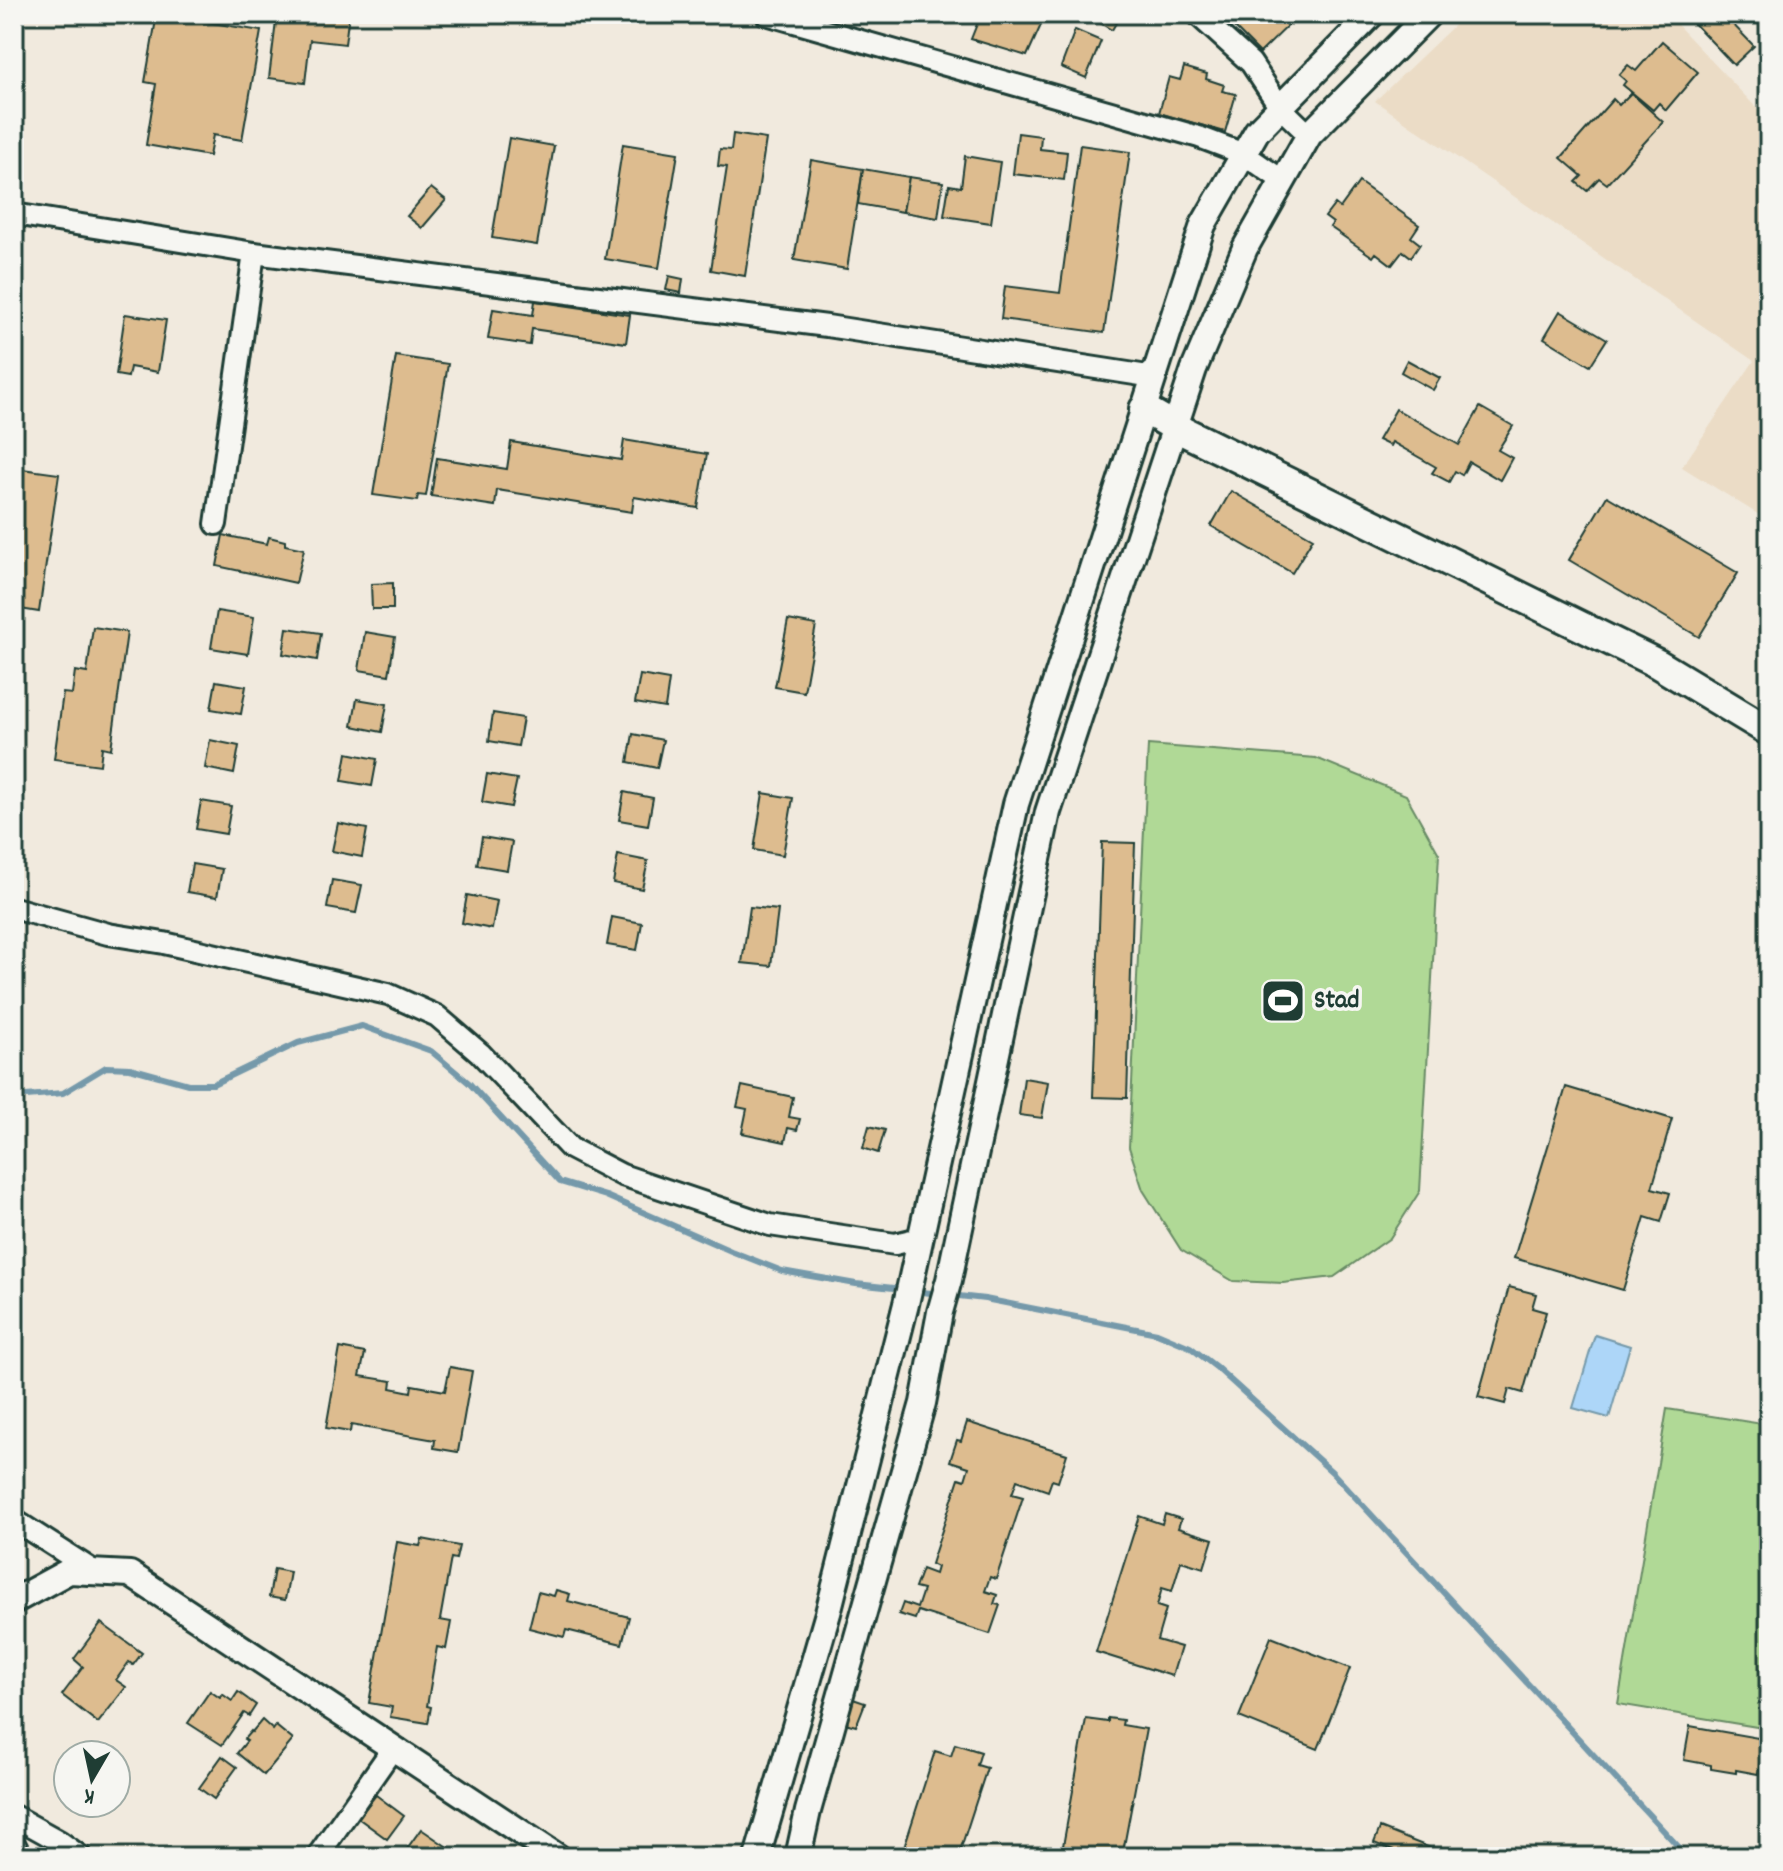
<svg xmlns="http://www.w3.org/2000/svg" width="1783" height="1871" viewBox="0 0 1783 1871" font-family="Dekko,sans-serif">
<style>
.built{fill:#ebdcc6}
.green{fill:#b0d996;stroke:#688b65;stroke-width:2}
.water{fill:#add6f8;stroke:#7499aa;stroke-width:2}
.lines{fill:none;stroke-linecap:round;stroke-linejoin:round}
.stream{stroke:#7499aa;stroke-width:6}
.building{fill:#ddbc8f;stroke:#1f3d34;stroke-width:2}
.minor-casing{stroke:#1f3d34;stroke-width:26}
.tertiary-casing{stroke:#1f3d34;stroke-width:30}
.secondary-casing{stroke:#1f3d34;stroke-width:34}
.minor{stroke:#f6f6f2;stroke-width:20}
.tertiary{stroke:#f6f6f2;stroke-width:24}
.secondary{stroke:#f6f6f2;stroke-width:28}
.labels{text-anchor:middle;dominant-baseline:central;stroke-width:7;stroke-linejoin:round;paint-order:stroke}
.poi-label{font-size:26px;font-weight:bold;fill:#1f3d34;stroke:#f6f6f2;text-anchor:start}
</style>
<rect width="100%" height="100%" fill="#f1eade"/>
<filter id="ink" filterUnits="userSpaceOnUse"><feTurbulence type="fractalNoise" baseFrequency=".0125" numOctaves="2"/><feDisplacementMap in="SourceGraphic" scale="16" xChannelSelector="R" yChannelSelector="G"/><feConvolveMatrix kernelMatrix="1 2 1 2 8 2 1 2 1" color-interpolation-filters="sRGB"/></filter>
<g filter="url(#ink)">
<!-- built -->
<path class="built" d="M1466 14H1667L1769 121V521L1682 467 1754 361 1375 101Z"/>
<!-- green -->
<g class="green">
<path d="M1148 745 1316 758 1406 795 1439 854 1420 1191 1390 1238 1334 1277 1283 1283 1233 1281 1181 1250 1143 1190 1129 1147Z"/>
<path d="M1667 1409 1769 1425V1729L1618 1704Z"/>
</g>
<!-- water -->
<path class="water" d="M1595 1335 1630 1346 1609 1418 1573 1408Z"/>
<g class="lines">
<!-- stream -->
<g class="stream">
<path d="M14 1097 63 1093 106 1067 130 1068 188 1084H213L298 1043 362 1026 431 1051 469 1083 560 1182 606 1196 731 1251 782 1271 856 1284 903 1289"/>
<path d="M914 1291 939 1294"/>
<path d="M950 1295 985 1299 1157 1333 1190 1347 1216 1367 1332 1472 1688 1857"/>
</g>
</g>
<!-- building -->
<g class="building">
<path d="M157 14H183L182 18 261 31 242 140 213 135 209 156 146 145 156 84 145 82Z"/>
<path d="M277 14H349L345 44 310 40 305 83 269 78Z"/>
<path d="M981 14H1046L1027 56 971 39Z"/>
<path d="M1084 14H1121L1112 30Z"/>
<path d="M1221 14H1300L1260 53Z"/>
<path d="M1685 14H1723L1754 46 1734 65Z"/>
<path d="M1075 30 1101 41 1086 78 1061 67Z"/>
<path d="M1662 41 1698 72 1666 110 1659 103 1653 110 1623 85 1626 81 1619 75 1628 65 1636 71Z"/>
<path d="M1184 67 1207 74 1206 79 1224 85 1222 91 1236 94 1225 132 1159 113 1169 77 1180 80Z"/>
<path d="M1631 93 1663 122 1607 184 1599 178 1587 191 1576 182 1582 176 1561 158 1613 99 1619 105Z"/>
<path d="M1018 133 1041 136 1040 149 1067 152 1064 180 1013 174Z"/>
<path d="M733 134 766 139 745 276 711 270 727 167 718 166 720 149 731 150Z"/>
<path d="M509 138 554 146 537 245 492 238Z"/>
<path d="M623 144 678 153 659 268 605 259Z"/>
<path d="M1080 145 1130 152 1104 333 1001 319 1005 286 1060 293Z"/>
<path d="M965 156 1000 162 991 223 944 216 949 185 961 187Z"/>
<path d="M811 160 863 169 847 269 794 260Z"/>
<path d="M863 169 909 177 903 212 858 204Z"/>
<path d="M909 177 943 182 938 218 903 212Z"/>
<path d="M1359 182 1419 225 1411 237 1420 244 1411 257 1403 251 1392 265 1376 253 1373 257 1330 227 1333 223 1325 217 1335 204 1340 208Z"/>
<path d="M431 188 446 200 422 228 407 216Z"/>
<path d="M669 276 683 279 681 293 666 290Z"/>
<path d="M535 301 630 315 626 343 532 329 530 345 488 339 493 309 533 315Z"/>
<path d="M1560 311 1607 339 1590 366 1544 338Z"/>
<path d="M125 314 166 320 158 372 130 367 128 377 116 375Z"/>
<path d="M396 356 448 364 426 496 418 495 417 501 373 495Z"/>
<path d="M1407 360 1440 378 1433 390 1401 372Z"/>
<path d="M1480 407 1513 426 1498 450 1512 458 1500 480 1469 462 1462 475 1455 471 1449 482 1432 473 1436 467 1392 442 1390 446 1378 440 1396 409 1459 445Z"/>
<path d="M624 440 707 454 698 508 634 497 632 512 497 490 495 506 431 496 437 458 507 469 511 442 621 460Z"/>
<path d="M15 468 59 474 39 612 14 608Z"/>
<path d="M1231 491 1313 538 1292 573 1211 526Z"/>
<path d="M1607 496 1738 573 1699 637 1569 560Z"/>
<path d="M223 535 267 544 269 537 285 541V545L304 549 296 583 217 566Z"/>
<path d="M393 583V609H372L371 584Z"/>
<path d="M217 611 254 617 248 654 211 648Z"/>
<path d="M788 620 816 625 804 692 775 687Z"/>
<path d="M93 627 127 632 111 749 102 747 100 765 54 759 63 693 72 694 75 671 87 673Z"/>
<path d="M287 628 321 633 317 660 283 654Z"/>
<path d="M365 632 395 637 389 675 359 670Z"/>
<path d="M640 675 669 680 665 708 635 703Z"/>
<path d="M216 681 246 686 241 714 211 709Z"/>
<path d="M357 699 387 704 382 732 352 726Z"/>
<path d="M493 713 523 718 518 746 489 741Z"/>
<path d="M633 734 663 740 657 768 628 762Z"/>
<path d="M210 740 239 746 234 774 205 768Z"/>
<path d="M347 753 377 759 372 786 342 781Z"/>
<path d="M487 774 517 779 511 807 482 802Z"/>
<path d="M624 792 653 798 648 825 619 820Z"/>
<path d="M763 793 793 798 783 855 754 850Z"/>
<path d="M201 801 231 806 226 834 196 829Z"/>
<path d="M338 823 367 829 362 857 332 851Z"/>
<path d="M482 837 512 842 507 870 477 865Z"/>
<path d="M1102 842 1135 843 1127 1098 1093 1097Z"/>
<path d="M618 855 648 861 642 889 613 883Z"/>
<path d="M192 864 222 869 217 897 187 892Z"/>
<path d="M332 880 362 885 356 913 327 908Z"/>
<path d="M467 895 497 901 492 929 462 923Z"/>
<path d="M750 907 778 910 771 966 742 963Z"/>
<path d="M612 917 642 923 637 950 607 945Z"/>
<path d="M1024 1078 1048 1082 1042 1118 1019 1115Z"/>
<path d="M742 1086 793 1097 789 1117 800 1119 797 1130 788 1128 785 1142 742 1133 747 1109 737 1107Z"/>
<path d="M1566 1087 1672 1119 1652 1188 1670 1193 1661 1222 1645 1217 1623 1290 1514 1258Z"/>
<path d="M869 1126 885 1130 878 1153 863 1148Z"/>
<path d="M1509 1287 1536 1294 1532 1308 1546 1312 1523 1393 1509 1389 1505 1404 1478 1397Z"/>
<path d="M340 1348 365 1353 360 1376 392 1381 391 1388 411 1392 412 1385 445 1391 450 1367 472 1371 458 1452 434 1448 435 1440 351 1425 350 1432 326 1428Z"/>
<path d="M967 1422 1067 1454 1058 1482 1052 1480 1048 1491 1017 1480 1012 1494 1023 1497 996 1579 990 1577 985 1591 997 1595 994 1604 1000 1605 990 1634 918 1611 915 1619 899 1614 903 1603 917 1608 923 1590 915 1588 922 1569 935 1574 937 1567 931 1564 959 1478 965 1480 969 1467 950 1461 957 1440 961 1441Z"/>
<path d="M1165 1514 1181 1519 1178 1528 1213 1539 1204 1568 1181 1561 1172 1591 1162 1588 1157 1606 1166 1609 1157 1640 1181 1647 1172 1676 1096 1652 1139 1516 1162 1524Z"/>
<path d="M422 1539 459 1546 456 1559 451 1558 440 1620 451 1622 446 1649 437 1647 427 1706 431 1707 428 1723 390 1717 392 1707 369 1703 397 1542 420 1546Z"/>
<path d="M274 1569 290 1572 285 1600 269 1597Z"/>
<path d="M556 1590 570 1594 568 1601 629 1617 622 1644 566 1630 564 1637 529 1628 538 1592 554 1596Z"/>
<path d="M101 1623 142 1653 133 1665 129 1662 116 1680 126 1687 98 1723 62 1695 83 1667 74 1659Z"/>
<path d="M1271 1637 1350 1668 1318 1749 1239 1717Z"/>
<path d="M210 1691 220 1698 222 1694 232 1701 238 1692 256 1705 249 1716 244 1713 222 1745 188 1723Z"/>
<path d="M853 1699 865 1703 856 1726 845 1723Z"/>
<path d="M1108 1718 1123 1720 1122 1725 1146 1729 1122 1857H1061L1086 1719 1108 1722Z"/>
<path d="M262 1720 273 1730 276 1726 293 1740 264 1775 237 1753 247 1741 244 1739 251 1731 252 1732Z"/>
<path d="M1690 1726 1764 1739 1758 1774 1736 1770V1773L1711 1769V1765L1684 1760Z"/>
<path d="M955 1744 981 1752 977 1765 987 1768 958 1857H901L935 1751 951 1756Z"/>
<path d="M222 1756 237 1767 214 1799 199 1788Z"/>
<path d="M376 1795 404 1816 387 1839 358 1818Z"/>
<path d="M1380 1828 1453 1857H1409L1374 1843Z"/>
<path d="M421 1829 462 1857H401Z"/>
</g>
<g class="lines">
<!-- minor casing -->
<g class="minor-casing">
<g id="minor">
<path d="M766 14 1199 137 1244 154 1283 181"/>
<path d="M1197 14 1251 63 1280 107 1309 135"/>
<path d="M14 214 254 253 827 326 1154 377"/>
<path d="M216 524 254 253"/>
<path d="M14 908 108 934 164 943 388 994 437 1016 480 1053 570 1148 622 1175 770 1225 895 1244 920 1238"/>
<path d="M14 1520 95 1572"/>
<path d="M14 1816 59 1841 81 1857"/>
<path d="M14 1843 21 1857"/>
<path d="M317 1857 393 1748"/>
</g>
</g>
<!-- tertiary casing -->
<g class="tertiary-casing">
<g id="tertiary">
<path d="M14 1601 69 1571 130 1574 558 1857"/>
<path d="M757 1857 828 1613 906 1304 1016 804 1203 225 1257 131 1372 14"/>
<path d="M798 1857 808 1811 923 1403 940 1312 949 1280 1048 812 1194 369 1245 248 1309 135 1429 14"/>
</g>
</g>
<!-- secondary casing -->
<g class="secondary-casing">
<path id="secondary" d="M1144 409 1175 427 1658 664 1769 731"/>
</g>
<!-- minor -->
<use href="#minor" class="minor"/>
<!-- tertiary -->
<use href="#tertiary" class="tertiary"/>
<!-- secondary -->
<use href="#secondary" class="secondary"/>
</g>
</g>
<!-- icons -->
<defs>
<g id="stadium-square" transform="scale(2.3)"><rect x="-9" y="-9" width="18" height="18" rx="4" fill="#1f3d34" stroke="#f6f6f2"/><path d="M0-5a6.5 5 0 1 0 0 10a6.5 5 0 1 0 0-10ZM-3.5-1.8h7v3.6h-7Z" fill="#fff"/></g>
</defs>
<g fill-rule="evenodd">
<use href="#stadium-square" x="1283" y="1001"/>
</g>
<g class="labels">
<!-- poi labels -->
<g class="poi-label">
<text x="1314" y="1001">Stad</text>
</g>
</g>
<!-- margin -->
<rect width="1783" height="1871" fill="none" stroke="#f6f6f2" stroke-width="48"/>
<rect x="24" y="24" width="1735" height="1823" fill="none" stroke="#1f3d34" stroke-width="3" filter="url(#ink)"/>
<!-- north arrow -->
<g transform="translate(92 1779) rotate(189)"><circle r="38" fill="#f6f6f2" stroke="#a0aca6" stroke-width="2"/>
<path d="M0-6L14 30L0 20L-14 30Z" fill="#1f3d34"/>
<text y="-12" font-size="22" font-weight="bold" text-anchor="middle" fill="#1f3d34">K</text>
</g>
</svg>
